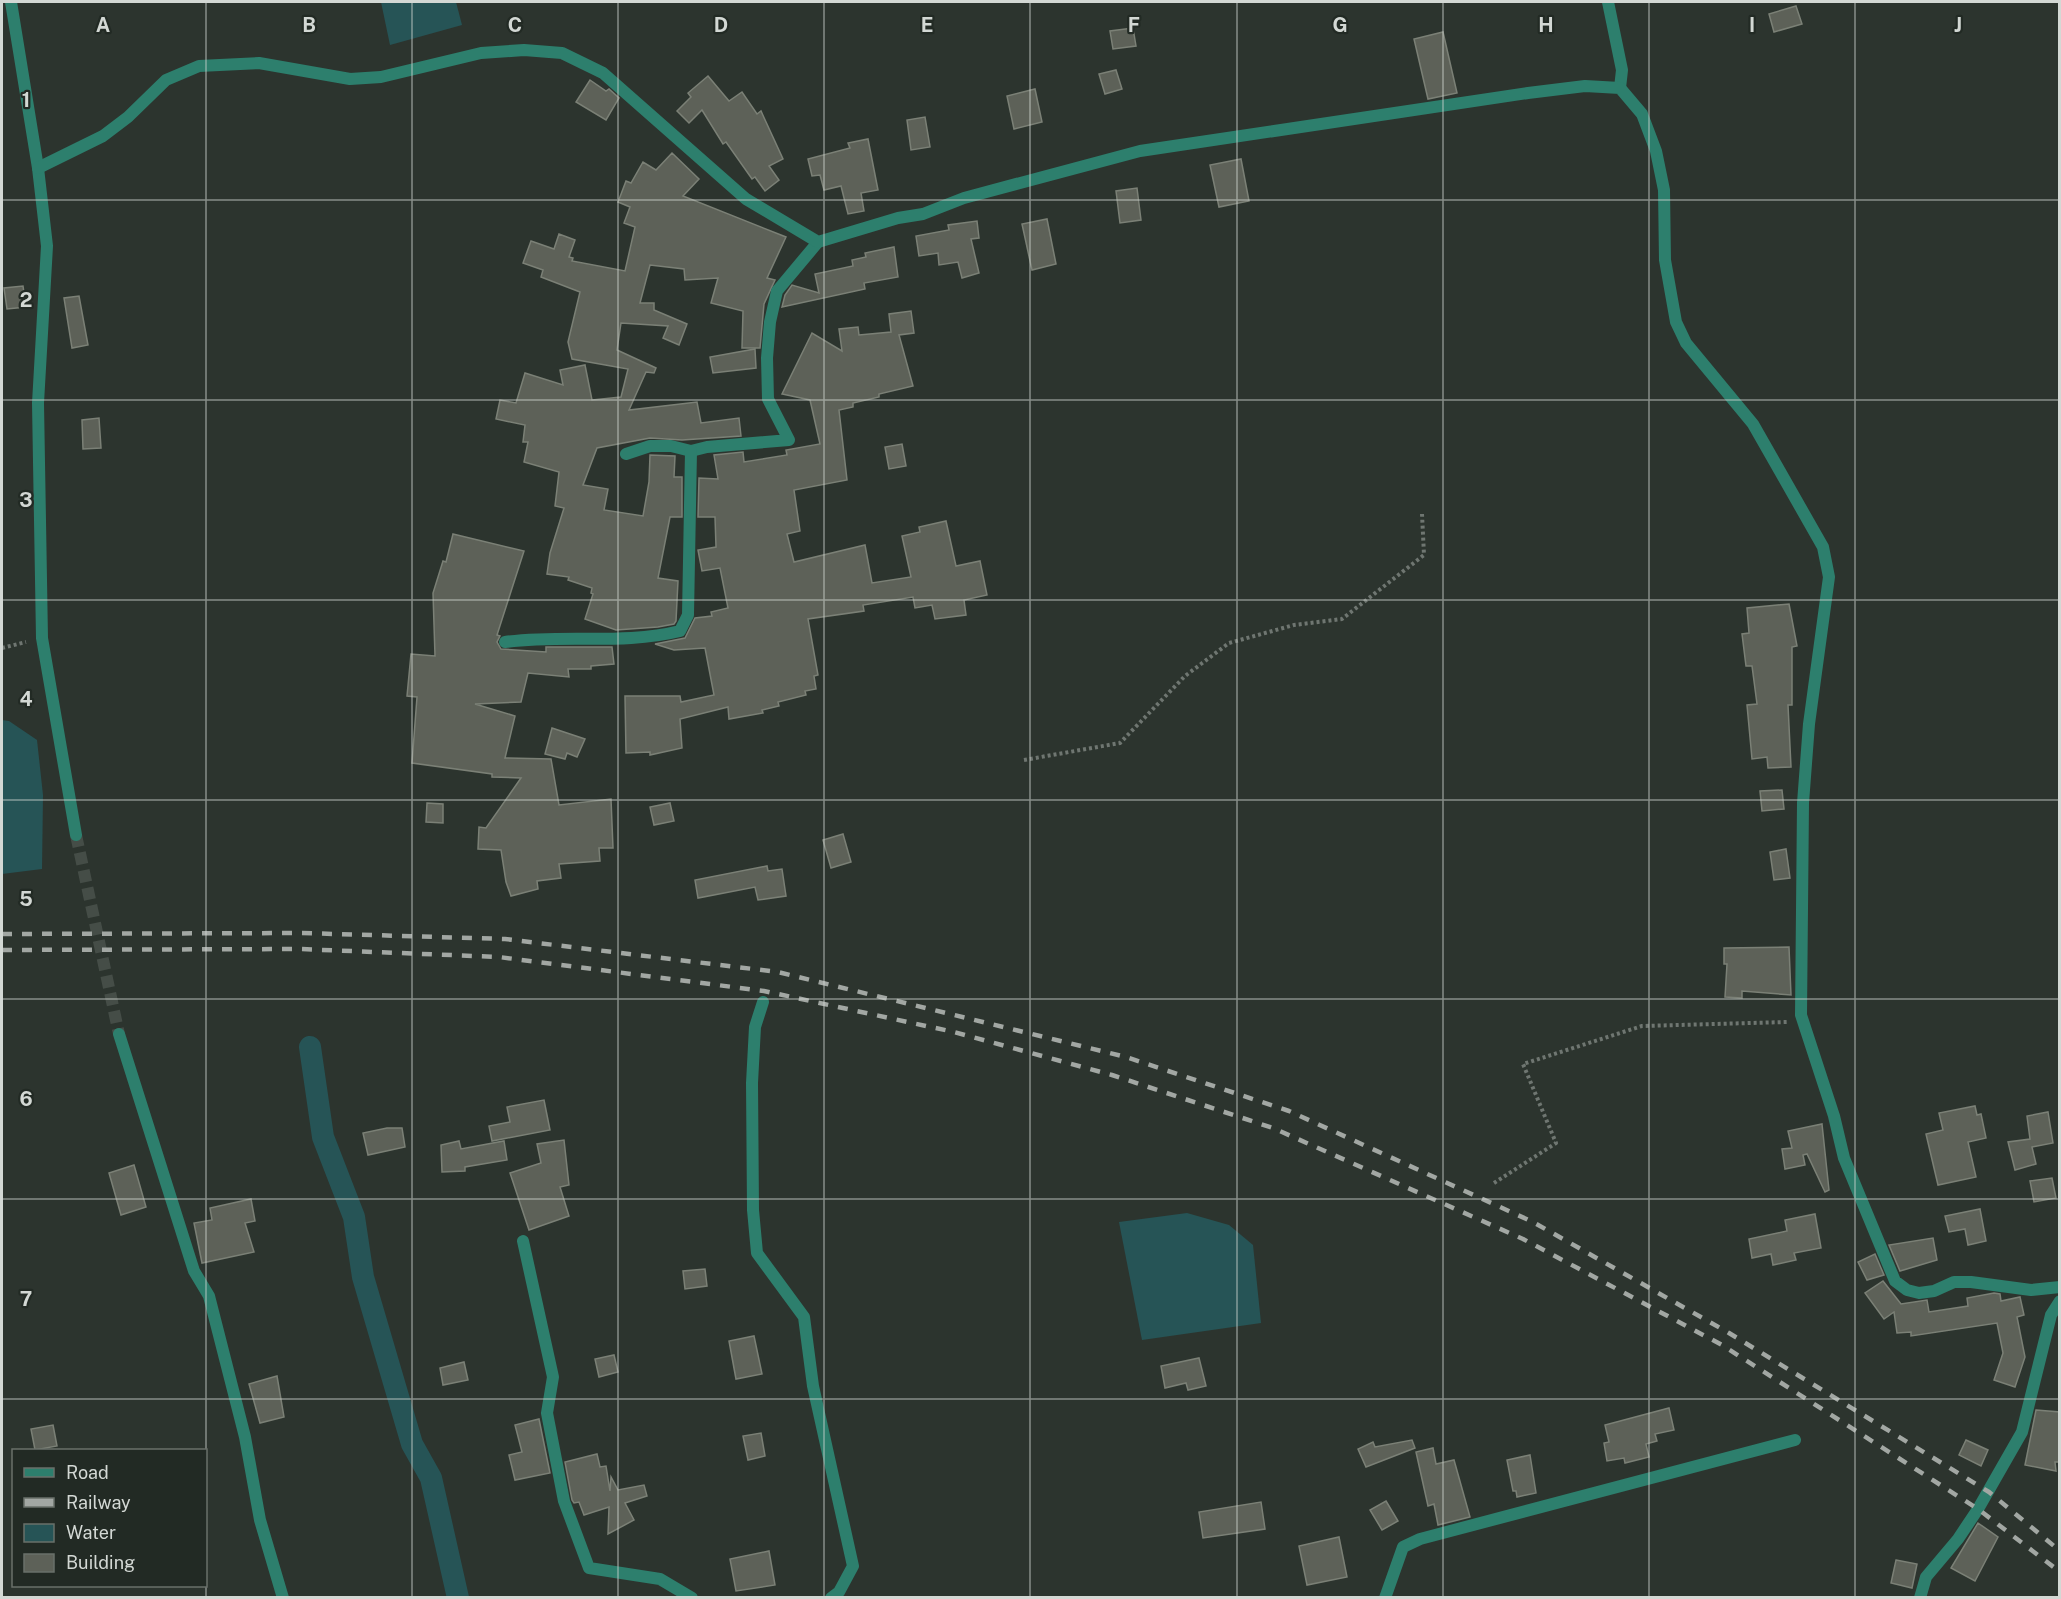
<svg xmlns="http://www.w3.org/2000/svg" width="2061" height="1599" viewBox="0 0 2061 1599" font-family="'Public Sans',sans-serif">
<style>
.water{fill:#265456}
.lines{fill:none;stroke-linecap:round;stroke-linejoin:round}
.canal{stroke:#265456;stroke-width:22}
.building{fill:#5d6158;stroke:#7b8076;stroke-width:1.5}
.tertiary-tunnel{stroke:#454d47;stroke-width:12;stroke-dasharray:12 6;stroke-linecap:butt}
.path{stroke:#6f7671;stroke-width:4;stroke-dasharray:3 3;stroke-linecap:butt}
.minor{stroke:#2d7f6d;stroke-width:12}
.tertiary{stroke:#2d7f6d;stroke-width:12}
.rail{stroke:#a2a7a3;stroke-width:4.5;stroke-dasharray:10 10;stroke-linecap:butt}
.grid{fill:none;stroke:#d3d8d4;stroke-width:1.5;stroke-opacity:0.55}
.grid-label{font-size:20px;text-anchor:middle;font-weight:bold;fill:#d3d8d4;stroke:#222a24;stroke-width:4.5;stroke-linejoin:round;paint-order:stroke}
</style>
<rect width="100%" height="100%" fill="#2c342e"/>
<!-- water -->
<g class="water">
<path d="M381 2H456L462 25 390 45Z"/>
<path d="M2 720 9 721 37 740 43 795 42 869 2 874Z"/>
<path d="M1187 1213 1229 1225 1253 1245 1261 1323 1142 1340 1119 1222Z"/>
</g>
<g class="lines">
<!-- canal -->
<path class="canal" d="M310 1047 323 1137 354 1217 363 1277 412 1444 431 1478 458 1598"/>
</g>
<!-- building -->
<g class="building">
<path d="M1796 6 1802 24 1774 32 1769 14Z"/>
<path d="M1133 28 1136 46 1113 49 1110 31Z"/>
<path d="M1443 32 1457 93 1428 99 1414 39Z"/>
<path d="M1116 70 1122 89 1105 94 1099 74Z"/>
<path d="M708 76 729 101 742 92 757 114 761 111 783 159 769 166 779 180 765 191 755 177 752 179 726 142 723 144 702 110 689 123 677 111 691 97 688 93Z"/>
<path d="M590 80 606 91 609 89 619 98 606 120 576 102Z"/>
<path d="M1035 89 1042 122 1014 129 1007 96Z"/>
<path d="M925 117 930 147 911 150 907 120Z"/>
<path d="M868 139 878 190 861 193 864 211 848 214 841 186 824 190 820 175 812 176 808 159 850 148 848 143Z"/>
<path d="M672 153 699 179 683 196 786 237 767 278 775 280 764 304 760 348H742L743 311 711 303 718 278 685 280 684 269 650 265 640 303H654V310L687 324 679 345 663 338 668 326 621 323 617 350 656 368 654 373 646 372 629 410 697 402 701 423 739 418 741 436 682 440 650 438 597 448 583 485 608 489 604 510 643 516 649 482 650 455 675 456 674 477H682V517H670L658 578 678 581 676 621 674 624 658 627 616 630 585 619 593 594 591 593 592 588 568 580 569 577 547 574 550 553 564 508 555 506 559 472 524 462 528 442H523L525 425 496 419 500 400 516 403 525 373 563 385 560 370 585 365 592 400 621 397 628 369 572 359 568 342 580 292 541 277 543 270 523 263 531 241 554 249 559 234 575 240 569 257 573 258 572 261 625 271 635 227 624 223 630 207 618 202 626 181 631 183 643 162 656 170Z"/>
<path d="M1241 159 1249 201 1219 207 1210 165Z"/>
<path d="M1137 188 1141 220 1120 223 1116 191Z"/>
<path d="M1047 219 1056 264 1032 270 1022 224Z"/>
<path d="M977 221 979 238 971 239 979 273 962 278 958 262 939 265 938 253 919 256 916 236 949 230 948 225Z"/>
<path d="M894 247 898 277 864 283 865 289 782 307 785 295 792 285 819 293 815 274 853 266 852 260 866 257 865 253Z"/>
<path d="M23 286 26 307 7 309 4 288Z"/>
<path d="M79 296 88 345 72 348 64 298Z"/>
<path d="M911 311 914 333 899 335 913 386 879 394V397L853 403V407L839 410 847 480 794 490 800 531 787 534 794 562 865 545 872 583 911 577 902 536 920 532 919 527 946 521 956 566 980 561 987 595 964 600 966 615 935 619 932 605 915 608 913 597 863 605 864 611 808 619 818 675 814 676 816 689 805 691 806 695 778 702 779 706 762 710 763 713 729 719 728 707 680 719 682 748 650 755V752L626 753 625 696H680L681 702 714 695 705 648 674 650 655 644 685 638 695 618 712 616 711 612 728 608 720 568 702 571 698 550 716 547 715 517H698L699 478 718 479 714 455 743 452 744 462 787 455 786 450 820 444 810 400 782 394 812 333 842 351 839 329 858 327 859 335 891 332 889 314Z"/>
<path d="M755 349 756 368 713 373 710 357Z"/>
<path d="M99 418 101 448 83 449 82 420Z"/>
<path d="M902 444 906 466 889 469 885 447Z"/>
<path d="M453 534 524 551 497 635 500 636 497 642 501 649 546 652V647H612L614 664 591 666V669H568L569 677 528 673 521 702 475 704 515 716 505 758 551 759 559 805 611 799 613 848H599L600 861 559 864 561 878 537 881 538 889 511 896 506 882 501 850 478 849 479 827 486 828 521 778 492 777V774L412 763 417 697 407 696 411 654 435 656 433 593 443 561 446 562Z"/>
<path d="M1789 604 1797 646 1792 647V705H1788L1791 767 1768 768 1767 757 1752 759 1747 705 1757 704 1752 666H1746L1742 634 1749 633 1747 608Z"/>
<path d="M552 728 585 739 577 757 567 753 565 759 545 754Z"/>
<path d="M1782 790 1784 809 1762 811 1760 791Z"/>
<path d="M427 803 443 804V823L426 822Z"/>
<path d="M670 803 674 821 654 825 650 807Z"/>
<path d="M843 834 851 862 831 868 823 840Z"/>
<path d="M1786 849 1790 878 1774 880 1770 852Z"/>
<path d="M767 866 768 871 782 869 786 896 758 900 755 887 698 898 695 880Z"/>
<path d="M1789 947 1791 995 1742 991V998L1725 997 1727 964H1724V948Z"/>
<path d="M544 1100 550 1130 492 1141 489 1126 510 1122 507 1107Z"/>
<path d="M1975 1106 1977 1115 1981 1114 1986 1138 1968 1142 1976 1177 1938 1185 1926 1134 1943 1130 1939 1113Z"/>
<path d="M2048 1112 2053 1143 2032 1147 2036 1164 2015 1170 2008 1142 2030 1139 2027 1116Z"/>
<path d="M1822 1124 1829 1190 1825 1192 1807 1154 1803 1155 1805 1165 1785 1169 1782 1149 1792 1148 1788 1131Z"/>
<path d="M387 1128H402L405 1147 368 1155 363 1133Z"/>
<path d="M564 1140 569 1185 560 1187 569 1216 529 1230 510 1173 541 1163 537 1144Z"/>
<path d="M459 1141 461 1149 504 1141 507 1160 465 1167V1171L442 1172 441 1145Z"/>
<path d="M134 1165 146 1207 121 1215 109 1173Z"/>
<path d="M2052 1178 2056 1198 2034 1202 2030 1181Z"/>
<path d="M251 1199 255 1221 245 1223 254 1252 202 1263 194 1223 212 1220 210 1208Z"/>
<path d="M1980 1209 1986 1241 1968 1245 1965 1229 1949 1232 1945 1216Z"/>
<path d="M1815 1214 1821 1248 1794 1253 1796 1260 1773 1265 1771 1254 1752 1258 1749 1239 1787 1231 1785 1220Z"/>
<path d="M1933 1238 1937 1260 1900 1271 1889 1245Z"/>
<path d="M1875 1254 1884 1275 1867 1280 1858 1262Z"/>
<path d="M705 1269 707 1286 685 1289 683 1271Z"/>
<path d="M1883 1281 1901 1304 1927 1300 1929 1312 1968 1306 1967 1298 1994 1293 2000 1294 2001 1301 2020 1297 2024 1315 2017 1317 2025 1357 2015 1387 1994 1380 2003 1353 1997 1323 1911 1336V1332L1897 1333 1894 1312 1884 1319 1865 1293Z"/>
<path d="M754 1336 762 1374 736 1379 729 1341Z"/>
<path d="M614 1355 618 1372 599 1377 595 1359Z"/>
<path d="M1199 1358 1206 1386 1188 1390 1186 1383 1165 1388 1161 1366Z"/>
<path d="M464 1362 468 1380 443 1385 440 1368Z"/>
<path d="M277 1376 284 1417 260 1423 249 1384Z"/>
<path d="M1669 1408 1674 1430 1655 1434 1657 1441 1646 1444 1649 1457 1625 1463 1624 1458 1607 1461 1604 1443 1609 1442 1605 1425Z"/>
<path d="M2036 1410 2060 1412V1462H2055L2056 1471 2025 1465Z"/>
<path d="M539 1419 550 1473 515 1480 509 1455 522 1452 515 1425Z"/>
<path d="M53 1425 57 1446 35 1450 31 1429Z"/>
<path d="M761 1433 765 1456 748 1460 743 1436Z"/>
<path d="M1412 1440 1415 1448 1366 1467 1358 1449 1373 1442 1375 1447Z"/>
<path d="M1966 1440 1988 1450 1981 1466 1959 1455Z"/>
<path d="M1433 1448 1436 1464 1454 1460 1470 1517 1438 1525 1434 1504 1428 1506 1416 1452Z"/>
<path d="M597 1454 600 1467 606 1466 610 1491 611 1477 618 1490 644 1485 647 1496 625 1503 634 1520 608 1534 609 1507 584 1515 579 1502 574 1503 572 1500 565 1462Z"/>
<path d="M1530 1455 1536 1493 1517 1497 1516 1491H1513L1507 1460Z"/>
<path d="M1386 1501 1398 1521 1382 1530 1370 1510Z"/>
<path d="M1261 1502 1265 1529 1203 1538 1199 1512Z"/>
<path d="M1978 1523 1998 1537 1975 1581 1951 1568Z"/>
<path d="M1339 1537 1347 1577 1307 1585 1299 1546Z"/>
<path d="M769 1551 775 1585 736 1591 730 1559Z"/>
<path d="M1896 1560 1917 1564 1912 1588 1891 1583Z"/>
</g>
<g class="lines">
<!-- tertiary-tunnel -->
<path class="tertiary-tunnel" d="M76 835 119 1034"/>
<!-- path -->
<g class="path">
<path d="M2 648 26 642"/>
<path d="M1024 760 1120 743 1185 676 1229 643 1294 625 1342 619 1424 555 1422 514"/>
<path d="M1494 1183 1556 1143 1523 1064 1642 1026 1787 1022"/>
</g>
<!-- minor -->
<g class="minor">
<path d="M1608 2 1622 70 1620 88"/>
<path d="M626 454 650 446H671L691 451 707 447 789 440 768 399 767 358 770 322 777 291 818 242"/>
<path d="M505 642C563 634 624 645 680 631L688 615 691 451"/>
<path d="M763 1002 755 1027 752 1083 753 1210 757 1253 804 1317 813 1386 853 1566 839 1592 831 1598"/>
<path d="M523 1241 553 1377 547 1413 564 1501 589 1568 660 1579 692 1598"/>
<path d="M1385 1598 1403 1547 1420 1539 1795 1440"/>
</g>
<!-- tertiary -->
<g class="tertiary">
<path d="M11 2 38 168 47 246 38 403 42 638 76 835"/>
<path d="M38 168 103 136 128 117 166 80 199 66 259 63 350 79 381 77 481 53 524 50 562 53 603 73 746 199 818 242 898 218 923 214 964 198 1140 151 1528 93 1585 86 1620 88 1642 114 1656 151 1664 190 1665 260 1676 322 1686 343 1753 424 1823 547 1829 577 1809 724 1803 803 1801 1015 1834 1116 1844 1158 1895 1281 1907 1290 1919 1293 1934 1291 1954 1282H1971L2031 1290 2060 1287"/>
<path d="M119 1034 194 1271 209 1296 245 1437 260 1520 283 1598"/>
<path d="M1920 1598 1926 1577 1958 1539 1978 1509 2022 1432 2051 1315 2060 1301"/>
</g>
<!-- rail -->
<g class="rail">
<path d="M2 934 302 933 505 939 778 972 1126 1057 1289 1111 1533 1222 1729 1333 1989 1492 2060 1551"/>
<path d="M2 950 300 949 499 957 764 991 954 1032 1112 1075 1273 1128 1523 1239 1722 1345 1978 1509 2060 1572"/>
</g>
</g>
<!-- grid -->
<path class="grid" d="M206 2V1598M412 2V1598M618 2V1598M824 2V1598M1030 2V1598M1237 2V1598M1443 2V1598M1649 2V1598M1855 2V1598M2 200H2060M2 400H2060M2 600H2060M2 800H2060M2 999H2060M2 1199H2060M2 1399H2060"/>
<g class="grid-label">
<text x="103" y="32">A</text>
<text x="309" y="32">B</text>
<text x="515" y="32">C</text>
<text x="721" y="32">D</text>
<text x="927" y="32">E</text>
<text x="1134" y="32">F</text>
<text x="1340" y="32">G</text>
<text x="1546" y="32">H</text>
<text x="1752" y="32">I</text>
<text x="1958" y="32">J</text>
<text x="26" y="107">1</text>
<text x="26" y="307">2</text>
<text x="26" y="507">3</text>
<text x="26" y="706">4</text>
<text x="26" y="906">5</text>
<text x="26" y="1106">6</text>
<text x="26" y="1306">7</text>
</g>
<!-- border -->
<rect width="2061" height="1599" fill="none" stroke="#d3d8d4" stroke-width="6"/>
<!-- legend -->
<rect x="12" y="1449" width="195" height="138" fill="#222a24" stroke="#69706a" stroke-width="1.5"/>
<rect x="24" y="1468" width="30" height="9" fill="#2d7f6d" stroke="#69706a" stroke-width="1.5"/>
<text x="66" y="1479" font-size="18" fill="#d3d8d4">Road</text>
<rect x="24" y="1498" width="30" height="9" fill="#a2a7a3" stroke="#69706a" stroke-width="1.5"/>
<text x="66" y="1509" font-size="18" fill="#d3d8d4">Railway</text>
<rect x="24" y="1524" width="30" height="18" fill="#265456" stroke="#69706a" stroke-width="1.5"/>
<text x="66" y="1539" font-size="18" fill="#d3d8d4">Water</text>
<rect x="24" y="1554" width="30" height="18" fill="#5d6158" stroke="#69706a" stroke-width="1.5"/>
<text x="66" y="1569" font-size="18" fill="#d3d8d4">Building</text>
</svg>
